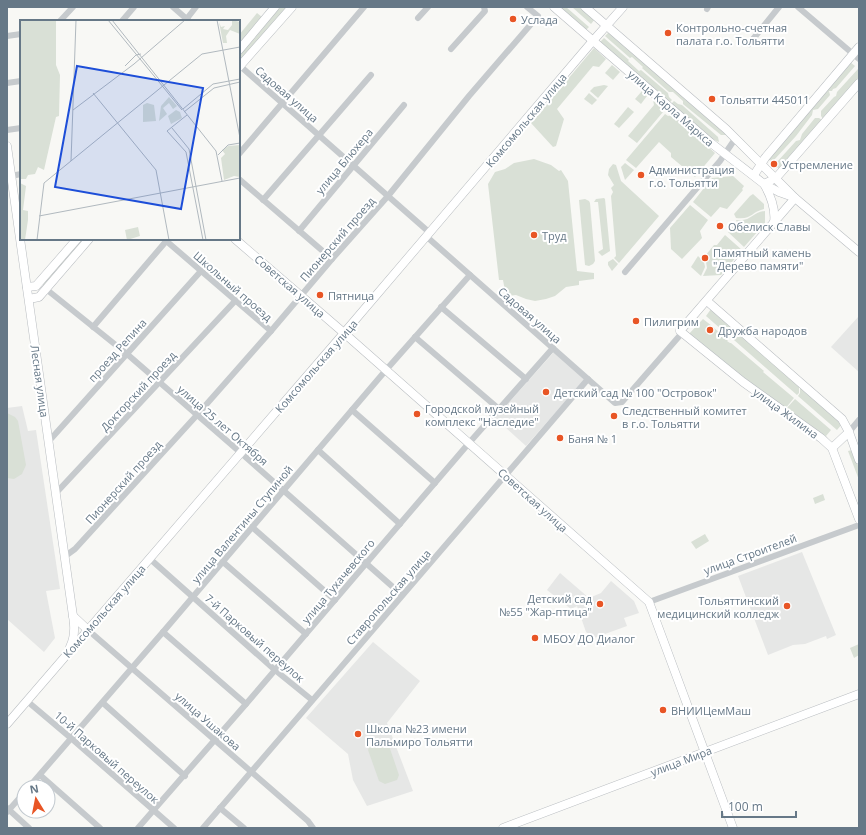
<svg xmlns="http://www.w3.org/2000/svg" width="866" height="835" viewBox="0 0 866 835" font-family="'Open Sans',sans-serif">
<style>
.built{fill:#e6e7e6}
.green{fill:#d9e0d6}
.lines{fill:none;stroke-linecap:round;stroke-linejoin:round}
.major-casing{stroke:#b9bdc1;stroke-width:9}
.minor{stroke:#c6cacd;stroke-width:6}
.major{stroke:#fff;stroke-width:8}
.poi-dot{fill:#e85525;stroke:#fff;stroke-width:1.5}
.labels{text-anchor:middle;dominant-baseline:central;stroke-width:4;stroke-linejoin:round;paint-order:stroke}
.poi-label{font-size:11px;fill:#667887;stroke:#fff;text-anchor:start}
.street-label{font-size:11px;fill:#667887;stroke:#fff}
.inset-road{fill:none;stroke:#b1b9bf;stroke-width:1}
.view{fill:#1d4ed8;fill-opacity:0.15;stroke:#1d4ed8;stroke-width:2}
.inset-edge{fill:none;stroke:#667887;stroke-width:2}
</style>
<rect width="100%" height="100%" fill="#f8f8f5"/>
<!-- built -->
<g class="built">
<path d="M859 316V372L831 347Z"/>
<path d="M554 352 585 379 526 446 495 418Z"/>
<path d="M22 406 28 431 36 430 60 589 46 591 55 638 44 652 7 619V408Z"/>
<path d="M802 552 836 635 827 639 826 636 805 644 793 645 768 655 738 576Z"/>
<path d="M560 573 589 598 601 593 611 581 634 601 639 613 624 618 627 626 594 638 586 632 577 606 571 609 547 590Z"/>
<path d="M373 642 420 681 387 723 413 791 367 806 353 780 348 754 306 718Z"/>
</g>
<!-- green -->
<g class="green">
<path d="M279 7H288L239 61V54Z"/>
<path d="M558 7H566L589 27 585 31Z"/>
<path d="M572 7H581L595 19 591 24Z"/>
<path d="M257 13 262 17 239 46V35Z"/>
<path d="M609 32 727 135H721L683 104V101L673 92H669L642 68 643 67 632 57 630 58 605 36Z"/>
<path d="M604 38 629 60 628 61 639 71 641 70 668 93 669 97 672 100 670 102 600 42Z"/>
<path d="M594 48 606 59 599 67 593 66 557 109 564 119 556 146 553 147 531 123Z"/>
<path d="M850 62 855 66 836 88 833 89 832 91H829L830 95 818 109 813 110 812 115 796 136 774 160 771 161 768 159Z"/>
<path d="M612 65 620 72 613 80 605 73Z"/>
<path d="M858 69 859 77 823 119 821 116V111L834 97 836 96 837 92Z"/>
<path d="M604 85 608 86 598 98 590 91 594 87Z"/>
<path d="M642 91 647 96 641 104 635 99Z"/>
<path d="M589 93 597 100 592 105 584 99Z"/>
<path d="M653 100 663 108 661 110 663 112 637 143 628 136 654 105Z"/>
<path d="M674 101 678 104 682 105 718 137 719 142 712 139 671 104Z"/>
<path d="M628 107 634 112 619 128 614 124Z"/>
<path d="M665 114 668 116 672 115 715 153 695 177 671 157V153L659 142 636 168 626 160Z"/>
<path d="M815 118H819L822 120 779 169 776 166 777 162 796 141 800 140 802 134Z"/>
<path d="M534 159 551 165 559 171 561 170 568 181 577 271 594 273V279L579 281V285L566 287 555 296 546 299 535 301 526 299 516 295 506 296 503 280H499L488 184 495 172 505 169 514 163Z"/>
<path d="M625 163 634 170 625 180 621 167Z"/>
<path d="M613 164 616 165 621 181 659 216 619 263 614 258 616 256 611 196 613 192 611 188 614 185 608 175 609 169Z"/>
<path d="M733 176 744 186 742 189 743 190 727 209 720 207 711 217 693 202 712 178Z"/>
<path d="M753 194 764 204V209C751 212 752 220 736 218L734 214 750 196Z"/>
<path d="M604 198 605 199 610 251 602 256 598 252 603 249 598 202H594L596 199Z"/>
<path d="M585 199 589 201 590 203 595 261 593 264 589 266 585 265 579 200Z"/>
<path d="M690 205 708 220 700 231 702 238 682 259 671 249 670 228Z"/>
<path d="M765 211V223L744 247 728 232 737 222 736 220C752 222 752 212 765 211Z"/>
<path d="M725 235 742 250 721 275 703 276 707 268 705 256 714 245H717Z"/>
<path d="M80 239H85L44 285H42V283Z"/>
<path d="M698 256 704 262 705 267 701 276 691 267Z"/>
<path d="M613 259 618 264 612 271 608 265V262Z"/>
<path d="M711 309 799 385V393L797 395 734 340V339L731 336 730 337 706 316Z"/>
<path d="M703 319 712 326 710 328 708 327 706 329 711 334 713 331 711 330 713 327 728 340 727 341 730 343H731L764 371 763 372 794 398 785 409 687 336Z"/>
<path d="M800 386 839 420 842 424 837 430 798 396 800 393Z"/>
<path d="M795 399 831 430 826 436 828 438 786 409Z"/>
<path d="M7 413 15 417 18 421 26 465 22 474 14 479 7 478Z"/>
<path d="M852 450 859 468V480L848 451Z"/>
<path d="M823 494 825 500 815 504 813 498Z"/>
<path d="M705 534 709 541 696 549 691 542Z"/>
<path d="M859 644V655L854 658 850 648Z"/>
<path d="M382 740 388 743 399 775 397 780 385 784 379 781 368 750 370 745Z"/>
</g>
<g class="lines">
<!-- major casing -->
<g class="major-casing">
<g id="major">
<path d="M554 7 711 143 764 184 779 192 793 197"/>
<path d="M585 7 726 129 795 198 859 252"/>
<path d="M239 50 275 7"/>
<path d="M239 67 292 7"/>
<path d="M7 146 73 616C75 627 75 637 70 647"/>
<path d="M754 175 765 158 859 47"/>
<path d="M795 198 680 331 743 382 821 438 832 448 859 519"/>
<path d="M774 223C776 208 771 196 764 184L776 178 859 83"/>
<path d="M235 239 344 333 649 602 733 828"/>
<path d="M27 287 36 286 77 239"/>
<path d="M29 299 39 297 89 239"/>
<path d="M707 301 842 419 849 432 859 460"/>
<path d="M832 448 849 432"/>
<path d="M73 616 88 630"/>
<path d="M7 724 344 333 591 43 623 7"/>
<path d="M503 828 859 694"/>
</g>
</g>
<!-- minor -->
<g class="minor">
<path d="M173 7 189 21"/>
<path d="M798 7 859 59"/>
<path d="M707 9 708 7"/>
<path d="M418 18 428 7"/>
<path d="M60 21 73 7"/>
<path d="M122 21 134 7"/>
<path d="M185 21 196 7"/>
<path d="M7 36 21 34"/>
<path d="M749 44 779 7"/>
<path d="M451 49 485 11 484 7"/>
<path d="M239 65 430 233"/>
<path d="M7 83 21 81"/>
<path d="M7 130 21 128"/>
<path d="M239 154 364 7"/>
<path d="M11 176 21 174"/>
<path d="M239 179 332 259"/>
<path d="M263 200 371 75"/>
<path d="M299 231 404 105"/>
<path d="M427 237 615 403 622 402 682 333"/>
<path d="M164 239 271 331"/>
<path d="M625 272 720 161 735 139"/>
<path d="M46 289 127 354 241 453 402 595"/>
<path d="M441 307 526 379"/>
<path d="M93 327 168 239"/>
<path d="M415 337 499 409"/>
<path d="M352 410 435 483"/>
<path d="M849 432 859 420"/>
<path d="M49 441 201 271"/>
<path d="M318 450 400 524"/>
<path d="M56 493 235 301"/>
<path d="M252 527 335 600"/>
<path d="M64 557 75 549 197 415 271 331 332 259 388 196 469 96 538 16 527 7"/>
<path d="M149 558 275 670 312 700"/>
<path d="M223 562 306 634"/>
<path d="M649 602 859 525"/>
<path d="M88 630 308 821 313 828"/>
<path d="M163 632 246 704"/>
<path d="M27 701 72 739 174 828"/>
<path d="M103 703 185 776"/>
<path d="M40 775 100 828"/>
<path d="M29 787 163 632 386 370 470 275"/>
<path d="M7 808 29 828"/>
<path d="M220 808 244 828"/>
<path d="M7 812 24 793"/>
<path d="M138 828 246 704 469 443 553 348"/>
<path d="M203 828 588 379"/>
</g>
<!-- major -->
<use href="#major" class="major"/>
</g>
<!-- markers -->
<g class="poi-dot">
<circle cx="513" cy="19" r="4"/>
<circle cx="668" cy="33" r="4"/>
<circle cx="712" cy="99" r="4"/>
<circle cx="774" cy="164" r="4"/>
<circle cx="641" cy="175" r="4"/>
<circle cx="720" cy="226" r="4"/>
<circle cx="534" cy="235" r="4"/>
<circle cx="705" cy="258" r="4"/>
<circle cx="320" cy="295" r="4"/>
<circle cx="636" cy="321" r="4"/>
<circle cx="710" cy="330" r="4"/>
<circle cx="546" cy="392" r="4"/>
<circle cx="417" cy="414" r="4"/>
<circle cx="614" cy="416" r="4"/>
<circle cx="560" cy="438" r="4"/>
<circle cx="600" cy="604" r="4"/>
<circle cx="787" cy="606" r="4"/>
<circle cx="535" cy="638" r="4"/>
<circle cx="663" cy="710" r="4"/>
<circle cx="358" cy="734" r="4"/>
</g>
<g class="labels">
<!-- poi labels -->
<g class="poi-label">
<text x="521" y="19">Услада</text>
<text x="676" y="27">Контрольно-счетная<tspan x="676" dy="13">палата г.о. Тольятти</tspan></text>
<text x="720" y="99">Тольятти 445011</text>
<text x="782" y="164">Устремление</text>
<text x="649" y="169">Администрация<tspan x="649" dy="13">г.о. Тольятти</tspan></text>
<text x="728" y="226">Обелиск Славы</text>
<text x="542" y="235">Труд</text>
<text x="713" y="252">Памятный камень<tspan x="713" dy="13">"Дерево памяти"</tspan></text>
<text x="328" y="295">Пятница</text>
<text x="644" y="321">Пилигрим</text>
<text x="718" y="330">Дружба народов</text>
<text x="554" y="392">Детский сад № 100 "Островок"</text>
<text x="425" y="408">Городской музейный<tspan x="425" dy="13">комплекс "Наследие"</tspan></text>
<text x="622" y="410">Следственный комитет<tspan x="622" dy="13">в г.о. Тольятти</tspan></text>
<text x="568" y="438">Баня № 1</text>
<text x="592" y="598" text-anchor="end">Детский сад<tspan x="592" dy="13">№55 "Жар-птица"</tspan></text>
<text x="779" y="600" text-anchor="end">Тольяттинский<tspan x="779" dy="13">медицинский колледж</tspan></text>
<text x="543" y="638">МБОУ ДО Диалог</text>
<text x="671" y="710">ВНИИЦемМаш</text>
<text x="366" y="728">Школа №23 имени<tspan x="366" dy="13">Пальмиро Тольятти</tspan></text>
</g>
<!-- street labels -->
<g class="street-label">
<text transform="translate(287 94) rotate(41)">Садовая улица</text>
<text transform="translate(671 108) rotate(41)">улица Карла Маркса</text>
<text transform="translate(526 120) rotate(-50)">Комсомольская улица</text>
<text transform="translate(344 161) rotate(-50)">улица Блюхера</text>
<text transform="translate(337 239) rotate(-49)">Пионерский проезд</text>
<text transform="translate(233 286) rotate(41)">Школьный проезд</text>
<text transform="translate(290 286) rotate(41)">Советская улица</text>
<text transform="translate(530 315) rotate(41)">Садовая улица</text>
<text transform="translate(117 350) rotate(-48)">проезд Репина</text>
<text transform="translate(316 366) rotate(-49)">Комсомольская улица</text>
<text transform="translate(40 381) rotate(82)">Лесная улица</text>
<text transform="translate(138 391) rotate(-47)">Докторский проезд</text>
<text transform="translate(786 413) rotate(36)">улица Жилина</text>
<text transform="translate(223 425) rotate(41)">улица 25 лет Октября</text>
<text transform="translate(123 482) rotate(-48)">Пионерский проезд</text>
<text transform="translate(533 500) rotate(42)">Советская улица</text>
<text transform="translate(242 524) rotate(-50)">улица Валентины Ступиной</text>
<text transform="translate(750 554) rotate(-20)">улица Строителей</text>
<text transform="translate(338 581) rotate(-50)">улица Тухачевского</text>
<text transform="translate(388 597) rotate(-49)">Ставропольская улица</text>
<text transform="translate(104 611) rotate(-49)">Комсомольская улица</text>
<text transform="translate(255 638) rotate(41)">7-й Парковый переулок</text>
<text transform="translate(208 721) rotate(41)">улица Ушакова</text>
<text transform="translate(107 757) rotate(41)">10-й Парковый переулок</text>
<text transform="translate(681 761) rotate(-21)">улица Мира</text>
</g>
</g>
<!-- overview -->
<g transform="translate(20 20)">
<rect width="220" height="220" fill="#f8f8f5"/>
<path d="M0 0H36V45L40 55 39 96 36 97 24 150 18 147 15 154 8 155 6 159H0ZM212 0 220 2V14L210 10 206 16 207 23H203L199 2 201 7 205 6 203 9 208 10 212 5ZM149 77 157 86 153 89 149 83 143 88 147 94 139 101 141 86ZM127 83 134 85 136 101 123 102V85ZM156 90 160 92 162 98 151 104 148 96ZM220 125V157L214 156 204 160 201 138 205 134 202 130 208 126ZM0 163 6 166 3 190 8 191V200L5 220H0ZM118 207 120 216 107 220 105 210Z" fill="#d9e0d6"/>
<path class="inset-road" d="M88 0 162 90M92 0 196 131 202 161M197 0 220 118M105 46 116 35 121 34M73 73 136 150 149 220M163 89 193 64 220 59M53 90 114 44 165 0M164 92 194 68 220 62M167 95 147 111 166 132 183 220M152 108 169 129 186 220M198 135 208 125 220 123M51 141 56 0M19 196 220 158M17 220 24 163 182 34 220 27"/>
<path class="view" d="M57 46 183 68 161 189 35 167Z"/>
<rect width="220" height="220" class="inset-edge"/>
</g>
<!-- border -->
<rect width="866" height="835" fill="none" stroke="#667887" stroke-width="16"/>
<!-- north arrow -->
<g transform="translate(36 799) rotate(350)"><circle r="19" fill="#ffffff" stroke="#c2c9cf"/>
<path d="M0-3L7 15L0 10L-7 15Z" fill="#e85525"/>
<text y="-6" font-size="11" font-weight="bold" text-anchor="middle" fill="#667887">N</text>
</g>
<!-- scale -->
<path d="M722 811v6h74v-6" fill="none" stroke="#667887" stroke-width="2"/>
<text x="728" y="811" font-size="12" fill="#667887" stroke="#ffffff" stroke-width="3" paint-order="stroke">100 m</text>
</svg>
